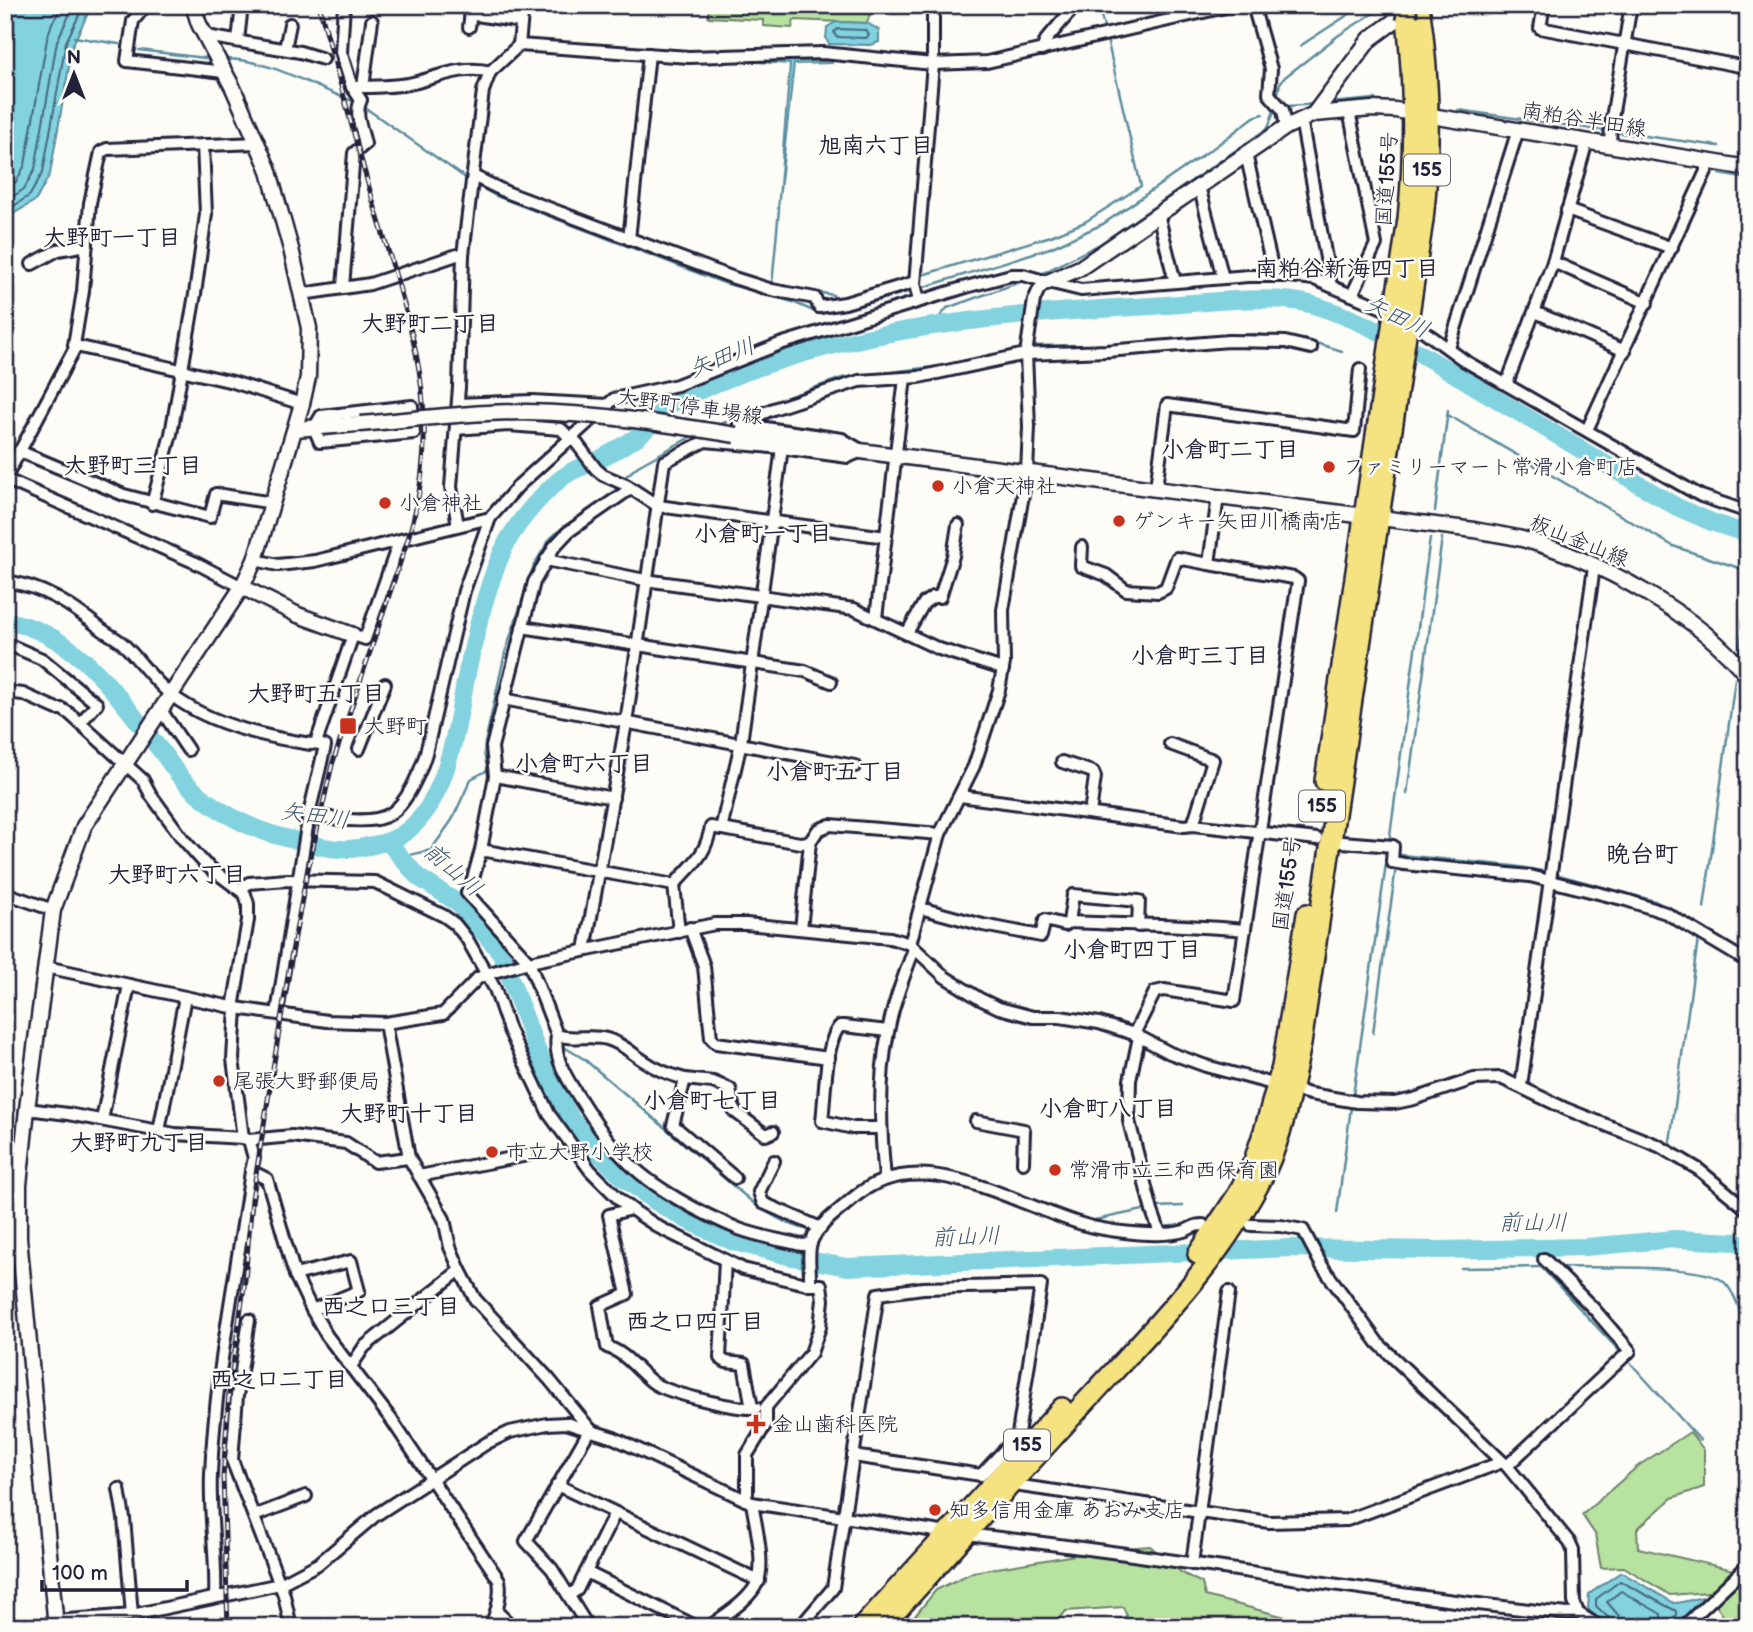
<svg xmlns="http://www.w3.org/2000/svg" width="1753" height="1632" viewBox="0 0 1753 1632" font-family="'Balsamiq Sans','Klee One',sans-serif">
<style>
.green{fill:#b7e29f;stroke:#6c826d;stroke-width:2}
.water{fill:#82d2df;stroke:#5c8c9d;stroke-width:2}
.lines{fill:none;stroke-linecap:round;stroke-linejoin:round}
.shore{stroke:#48687d;stroke-width:2}
.stream{stroke:#5c8c9d;stroke-width:2.5}
.river{stroke:#82d2df;stroke-width:18}
.street-casing{stroke:#22223b;stroke-width:16}
.secondary-casing{stroke:#22223b;stroke-width:19}
.highway-casing{stroke:#22223b;stroke-width:24}
.street{stroke:#fdfcf7;stroke-width:10}
.secondary{stroke:#fdfcf7;stroke-width:14}
.highway{stroke:#f5e382;stroke-width:19}
.rail-casing{stroke:#22223b;stroke-width:5}
.rail{stroke:#fdfcf7;stroke-width:2.5;stroke-dasharray:8;stroke-linecap:butt}
.secondary-bridge-casing{stroke:#22223b;stroke-width:19;stroke-linecap:butt}
.highway-bridge-casing{stroke:#22223b;stroke-width:24;stroke-linecap:butt}
.secondary-bridge{stroke:#fdfcf7;stroke-width:14}
.highway-bridge{stroke:#f5e382;stroke-width:19}
.poi-dot{fill:#c8321e;stroke:#fdfcf7;stroke-width:2.5}
.labels{text-anchor:middle;dominant-baseline:central;stroke-width:5;stroke-linejoin:round;paint-order:stroke}
.shield{fill:#fdfcf7;stroke:#646373;stroke-width:2}
.shield-label{font-size:19px;font-weight:bold;fill:#22223b}
.street-label{font-size:21px;fill:#22223b;stroke:#fdfcf7}
.poi-label{font-size:21px;fill:#22223b;stroke:#fdfcf7;text-anchor:start}
.neighbourhood-label{font-size:23px;font-weight:bold;fill:#22223b;stroke:#fdfcf7}
.water-label{font-size:23px;font-style:italic;fill:#3f576c;stroke:#fdfcf7}
.quarter-label{font-size:24px;font-weight:bold;fill:#22223b;stroke:#fdfcf7}
</style>
<rect width="100%" height="100%" fill="#fdfcf7"/>
<filter id="ink" filterUnits="userSpaceOnUse"><feTurbulence type="fractalNoise" baseFrequency=".0143" numOctaves="2"/><feDisplacementMap in="SourceGraphic" scale="14" xChannelSelector="R" yChannelSelector="G"/><feConvolveMatrix kernelMatrix="1 2 1 2 8 2 1 2 1" color-interpolation-filters="sRGB"/></filter>
<g filter="url(#ink)">
<!-- green -->
<g class="green">
<path d="M709 5H873L867 23 794 20 792 28 763 26V20L708 17Z"/>
<path d="M1690 1432 1704 1450V1487L1672 1498 1637 1529 1638 1548 1742 1572 1748 1570V1627H1713L1725 1619 1708 1592 1670 1595 1624 1567 1601 1568 1595 1534 1582 1515 1638 1466Z"/>
<path d="M1150 1546 1182 1573 1202 1583 1205 1596 1293 1619 1292 1627H1100L1127 1616 1123 1607 1066 1611 1053 1627H906L936 1590 973 1572 1111 1549Z"/>
</g>
<!-- water -->
<g class="water">
<path d="M5 5H92L73 44 50 174 36 200 5 219Z"/>
<path d="M836 22 867 23 879 30V42L871 45 829 44 826 39 827 27Z"/>
<path d="M830 58H832V63L794 64 778 209 790 64 741 61H829Z"/>
<path d="M1621 1572 1674 1603C1684 1603 1694 1598 1704 1597L1705 1600 1674 1627H1608L1588 1609 1589 1594Z"/>
</g>
<g class="lines">
<!-- shore -->
<g class="shore">
<path d="M838 29 865 30 869 35 866 38 836 37 834 32Z"/>
<path d="M5 189 16 182 25 165 47 39 52 23 63 5"/>
<path d="M5 202 24 189 35 169 57 41 74 5"/>
<path d="M5 212 30 195 43 172 66 42 84 5"/>
<path d="M1613 1627 1611 1620 1596 1606V1599L1620 1581 1676 1611V1615L1671 1621 1670 1627"/>
<path d="M1622 1627 1619 1616 1607 1602 1621 1591 1661 1614V1627"/>
</g>
<!-- stream -->
<g class="stream">
<path d="M1098 5 1105 31"/>
<path d="M74 37 119 44"/>
<path d="M1300 46 1363 5"/>
<path d="M139 50 213 59"/>
<path d="M223 59C268 58 312 87 355 102"/>
<path d="M1277 98 1280 83 1285 77 1339 35 1386 5"/>
<path d="M1330 103 1375 99"/>
<path d="M1288 106 1316 104"/>
<path d="M364 107 470 181"/>
<path d="M1458 110 1608 131"/>
<path d="M1615 132 1719 146"/>
<path d="M1720 174 1748 179"/>
<path d="M476 185 494 195 724 283 793 302 820 314 848 309 914 290"/>
<path d="M721 268 755 279"/>
<path d="M1039 275 1100 244 1268 128 1275 108"/>
<path d="M919 276 1051 236 1085 222 1141 186 1107 39"/>
<path d="M771 284 833 295 835 300H833"/>
<path d="M772 285 779 209"/>
<path d="M921 288 1050 248 1103 224 1216 146 1254 117 1263 114"/>
<path d="M933 325 947 308 1026 280"/>
<path d="M1030 346 1105 345 1254 334 1306 340 1342 351"/>
<path d="M1448 415 1673 546 1748 571"/>
<path d="M716 426 763 406 842 378 940 366 1023 348"/>
<path d="M623 479 638 466 694 435"/>
<path d="M1748 484 1745 499H1748"/>
<path d="M1435 511 1448 410"/>
<path d="M1739 654 1748 595"/>
<path d="M1407 794 1442 538"/>
<path d="M1389 843 1430 538"/>
<path d="M1401 855 1513 866 1548 872"/>
<path d="M401 857 431 850 452 820 471 779 488 770 484 753 485 743 505 653 534 565 550 539 562 528 614 492 619 485"/>
<path d="M1555 874 1655 901 1696 923"/>
<path d="M1704 908 1735 679"/>
<path d="M1709 932 1748 955"/>
<path d="M501 953 513 957 517 962"/>
<path d="M521 968 526 974 553 1041"/>
<path d="M1373 1033 1396 867"/>
<path d="M559 1044 584 1059 757 1206C773 1216 794 1229 814 1230"/>
<path d="M1353 1096 1388 850"/>
<path d="M1670 1142 1698 939"/>
<path d="M887 1173 908 1170"/>
<path d="M953 1174 977 1178 1088 1220"/>
<path d="M845 1198 862 1184 880 1175"/>
<path d="M1155 1207 1183 1206"/>
<path d="M1337 1213 1351 1107"/>
<path d="M1090 1221 1148 1209"/>
<path d="M1108 1225 1154 1228"/>
<path d="M1161 1227 1185 1225"/>
<path d="M1541 1267 1622 1354"/>
<path d="M1557 1267C1592 1268 1693 1264 1720 1279 1735 1288 1741 1316 1748 1332"/>
<path d="M1461 1268 1547 1267"/>
<path d="M1627 1359 1700 1440"/>
</g>
<!-- river -->
<g class="river">
<path d="M5 621C78 632 119 699 162 752 170 763 178 776 188 785 219 814 258 833 299 841 312 844 327 849 341 849 353 850 370 846 382 843 449 827 456 720 469 664 478 624 488 581 506 544 518 521 547 487 569 473 577 468 588 465 598 460 610 454 622 446 634 439 650 430 656 412 671 404 820 329 989 315 1152 306 1195 304 1270 293 1310 304 1373 322 1431 360 1488 394 1551 431 1614 469 1677 507L1714 523 1748 534"/>
<path d="M388 842 418 877 458 903 501 953 535 1045 551 1082 572 1120 595 1150 624 1178 653 1200 687 1220 731 1241 792 1257 847 1267 1291 1248 1441 1250 1586 1247 1675 1239 1737 1242 1748 1246"/>
</g>
<!-- street casing -->
<g class="street-casing">
<g id="street">
<path d="M146 5 133 21 127 61 224 72"/>
<path d="M344 5 341 52 352 87C370 87 390 87 408 84 434 79 463 64 490 72"/>
<path d="M1253 5 1271 69 1269 94 1283 110 1286 127"/>
<path d="M1544 5 1540 28 1740 66 1748 62"/>
<path d="M470 14 521 22"/>
<path d="M469 27 472 5"/>
<path d="M206 36 300 52 323 59"/>
<path d="M238 41 242 5"/>
<path d="M519 45 689 57 823 53 933 64 987 62 1234 5"/>
<path d="M285 49 290 24"/>
<path d="M1042 50 1046 40 1076 5"/>
<path d="M363 87 372 21"/>
<path d="M1349 111 1376 244 1352 295"/>
<path d="M1301 119 1331 286"/>
<path d="M1610 145 1611 124 1631 5"/>
<path d="M1246 154 1274 275"/>
<path d="M473 176 506 192 734 278 772 290 815 298 819 307 845 303 915 282"/>
<path d="M1199 186 1223 278"/>
<path d="M1567 210 1672 248"/>
<path d="M1158 214 1175 282"/>
<path d="M629 239 649 54"/>
<path d="M1553 262 1647 303"/>
<path d="M32 264 58 250 87 245"/>
<path d="M1048 282 1081 290 1248 276H1290L1314 279 1387 310 1417 326 1465 361 1669 478 1701 496 1748 512"/>
<path d="M343 287 354 153 365 144C362 129 354 114 361 100L352 87"/>
<path d="M302 294 370 284 457 255H463"/>
<path d="M919 301 915 284 933 64V5"/>
<path d="M1535 312 1625 351"/>
<path d="M76 346 233 382 302 404"/>
<path d="M1449 348 1518 130"/>
<path d="M1507 383 1553 262 1587 141"/>
<path d="M458 404 532 401 608 405"/>
<path d="M412 406 414 433 320 442 314 428 321 416Z"/>
<path d="M739 424 773 409 859 381 919 377 1026 354 1107 351 1229 341 1285 342 1311 348"/>
<path d="M739 424 842 439 859 449"/>
<path d="M456 429 508 425 561 429 571 439"/>
<path d="M1587 430 1707 169 1708 162"/>
<path d="M572 437 596 469 603 475 626 485 658 506 886 537"/>
<path d="M19 451 124 495 210 517 216 494 273 503"/>
<path d="M5 479 76 346 74 345 83 291 90 203 101 152 107 149 258 143"/>
<path d="M5 479 196 563 242 587"/>
<path d="M1156 488 1167 405 1354 431 1360 369"/>
<path d="M630 489 568 532 554 547 534 582 492 747 495 776 481 850 471 886 467 893 529 962 557 1035C573 1041 590 1034 607 1039 622 1043 631 1053 644 1061 657 1070 670 1075 685 1079"/>
<path d="M152 504 171 434 195 294 206 214 203 145"/>
<path d="M458 525 451 487 459 387 463 255 483 91 490 72 519 45 523 5"/>
<path d="M1082 547 1081 566 1106 575 1126 590 1158 592 1166 588 1177 558 1209 564"/>
<path d="M255 560 278 565 315 561 490 518 519 485 614 399 677 385 780 344 966 287 1011 275H1023L1048 282 1039 289 1034 300 1026 354 1029 427 1027 472 1003 610 1004 663 999 690 974 766 940 834 910 944"/>
<path d="M546 560 645 580 854 609 939 649 1003 669"/>
<path d="M5 581C43 586 71 605 100 628 107 634 115 637 122 643 139 659 152 679 170 694 208 724 264 737 311 744L316 743 353 635 365 639 399 542"/>
<path d="M876 618 905 378"/>
<path d="M522 627 805 671 831 682"/>
<path d="M907 633 924 603 933 597H940L953 556 958 525"/>
<path d="M5 643 42 659 97 704 80 723"/>
<path d="M5 692 23 694 57 709H62L70 714 143 780 151 795 183 839 205 864 245 894 248 904V920L233 1008"/>
<path d="M503 699 855 766"/>
<path d="M161 710 188 750"/>
<path d="M316 743 325 746 309 814C328 818 372 826 390 814 407 804 421 770 426 753L464 591 490 518"/>
<path d="M1170 744 1213 760 1193 825"/>
<path d="M359 749 385 684"/>
<path d="M1062 762 1093 772 1095 777 1090 813"/>
<path d="M495 776 613 798"/>
<path d="M960 796 1184 826 1193 825 1317 839"/>
<path d="M721 829 741 743 782 448"/>
<path d="M1329 841 1393 846 1392 862 1404 864 1530 876 1626 900 1666 913 1748 962"/>
<path d="M481 850 674 885C693 863 705 857 711 827L800 843 810 842 818 830 830 825 940 834"/>
<path d="M674 885 679 932"/>
<path d="M241 889 249 883 287 880 375 882 444 916 455 924 467 939 495 989 509 1030 549 1114 590 1170 621 1201 637 1213 660 1228 725 1260"/>
<path d="M5 893 53 910"/>
<path d="M920 908 983 925 1041 936 1045 920 1065 925 1069 922C1128 925 1187 924 1245 930"/>
<path d="M1069 922 1073 895 1139 901 1138 926"/>
<path d="M690 928 704 966 711 1038 716 1043 829 1058"/>
<path d="M801 929 810 842"/>
<path d="M585 950 626 723 664 462 705 441 782 448 848 457 862 451"/>
<path d="M46 967 236 1008 327 1021 385 1023 443 1014 478 978 490 973 529 962 715 924H746L890 938 910 944 945 977 980 999 999 1008 1033 1017H1060L1099 1023 1134 1034 1170 1053 1206 1066 1310 1094 1357 1102 1395 1103 1414 1099 1474 1079 1501 1078 1566 1109 1659 1146 1698 1169 1748 1210"/>
<path d="M236 1008 233 1059 243 1138"/>
<path d="M277 1013 309 814"/>
<path d="M385 1023 409 1158 444 1219 450 1247 460 1270 475 1299 549 1379 590 1429"/>
<path d="M1134 1034 1155 992 1164 990 1234 1001 1298 581 1294 578 1209 564 1218 496"/>
<path d="M557 1035C553 1059 568 1080 580 1099 594 1121 607 1141 625 1159 652 1188 702 1214 739 1229 758 1236 780 1240 801 1245L811 1244"/>
<path d="M1139 1037 1130 1080 1129 1121 1152 1211 1160 1233"/>
<path d="M1521 1086 1594 567"/>
<path d="M27 1109 68 1114 175 1134 243 1138 249 1140 254 1158 251 1171 267 1179 295 1275 312 1310 327 1336 391 1419 499 1580C502 1596 497 1612 490 1627"/>
<path d="M102 1120 129 985"/>
<path d="M976 1121 1024 1130 1023 1163"/>
<path d="M880 1128H853L822 1121C825 1098 825 1041 840 1026H844L888 1031"/>
<path d="M159 1131 185 997"/>
<path d="M249 1140 292 1136 346 1143 375 1162 409 1158"/>
<path d="M774 1161 759 1192 763 1203 821 1228"/>
<path d="M419 1176 528 1155"/>
<path d="M735 1178 673 1125 685 1079 713 1082 730 1089 734 1111 766 1135 773 1132"/>
<path d="M885 1178C880 1130 878 1080 888 1032 893 1004 904 976 914 949"/>
<path d="M631 1209 609 1215 627 1294 600 1306 607 1347C627 1353 639 1373 655 1384 670 1393 734 1409 752 1408"/>
<path d="M1251 1225 1281 1226 1303 1230 1322 1266 1378 1343 1507 1466 1570 1543 1573 1550 1574 1602 1578 1613"/>
<path d="M295 1275 351 1261 359 1291 312 1310"/>
<path d="M249 1320 237 1396 232 1460 284 1595 291 1627"/>
<path d="M352 1365 364 1347 460 1270"/>
<path d="M756 1408H752L744 1364 726 1362 720 1358 725 1260 743 1269 810 1285"/>
<path d="M853 1456 981 1475 1009 1445 1013 1448"/>
<path d="M1507 1466 1630 1351 1594 1309 1544 1259"/>
<path d="M1013 1480 1021 1486 1269 1522 1347 1520 1502 1462"/>
<path d="M557 1485 759 1581"/>
<path d="M119 1489 124 1518 132 1615"/>
<path d="M745 1500 747 1493V1455L766 1424V1407L811 1353 820 1327 823 1300 821 1285H810C811 1273 807 1254 811 1243 817 1225 838 1212 851 1200 921 1136 1019 1210 1093 1227 1116 1232 1162 1238 1184 1231 1193 1228 1192 1225 1203 1225"/>
<path d="M254 1516 306 1496"/>
<path d="M964 1534C1166 1555 1366 1594 1568 1614L1578 1613 1600 1627"/>
<path d="M1192 1564 1229 1292"/>
<path d="M586 1572 697 1627"/>
<path d="M569 1595 577 1590 615 1513"/>
<path d="M215 1597C217 1556 209 1515 211 1474 215 1373 237 1272 251 1171"/>
<path d="M497 1612 513 1627"/>
<path d="M56 1621 132 1615 280 1584 318 1564 376 1515 487 1443 510 1432 547 1424 566 1423 614 1438 752 1503 948 1533"/>
<path d="M588 1627 552 1569 526 1541 590 1429"/>
<path d="M709 1627C724 1615 749 1601 757 1583 766 1566 755 1522 752 1503"/>
<path d="M800 1627 833 1588 878 1294 923 1288 1041 1285 1018 1434 1009 1445"/>
<path d="M1683 1627 1748 1565"/>
</g>
</g>
<!-- secondary casing -->
<g class="secondary-casing">
<g id="secondary">
<path d="M1314 114 1372 109 1395 110 1748 168"/>
<path d="M1048 282 1080 268 1286 127 1314 114 1370 39 1412 8"/>
<path d="M295 429 360 424"/>
<path d="M736 435 1474 530C1490 533 1506 535 1522 539 1597 559 1699 614 1748 677"/>
<path d="M242 587 298 615 353 635"/>
<path d="M56 1627 19 1238V1185L27 1109 53 910 60 891 84 826 242 587 255 560 302 404 308 377 309 328 291 249 268 168 233 88 199 24 193 5"/>
</g>
</g>
<!-- highway casing -->
<g class="highway-casing">
<g id="highway">
<path d="M1325 781 1408 219C1415 151 1414 86 1407 18"/>
<path d="M1198 1254 1238 1194 1254 1161 1265 1128 1282 1067 1307 914"/>
<path d="M862 1627 1062 1408"/>
<path d="M882 1627C948 1555 1012 1482 1078 1410 1146 1336 1221 1263 1265 1172 1284 1131 1292 1087 1301 1044L1423 220C1431 148 1430 77 1419 5"/>
</g>
</g>
<!-- street -->
<use href="#street" class="street"/>
<!-- secondary -->
<use href="#secondary" class="secondary"/>
<!-- highway -->
<use href="#highway" class="highway"/>
<!-- rail casing -->
<g class="rail-casing">
<path id="rail" d="M228 1627 223 1477 229 1393 245 1280 252 1199 291 957 306 878 332 765 408 539C447 410 409 323 373 201 354 136 337 70 319 5"/>
</g>
<!-- rail -->
<use href="#rail" class="rail"/>
<!-- secondary-bridge casing -->
<g class="secondary-bridge-casing">
<path id="secondary-bridge" d="M360 424C416 419 471 412 527 412 597 413 667 424 736 435"/>
</g>
<!-- highway-bridge casing -->
<g class="highway-bridge-casing">
<path id="highway-bridge" d="M1405 5 1407 18"/>
</g>
<!-- secondary-bridge -->
<use href="#secondary-bridge" class="secondary-bridge"/>
<!-- highway-bridge -->
<use href="#highway-bridge" class="highway-bridge"/>
</g>
</g>
<!-- markers -->
<g class="poi-dot">
<circle cx="1329" cy="467" r="7"/>
<circle cx="938" cy="486" r="7"/>
<circle cx="385" cy="503" r="7"/>
<circle cx="1119" cy="521" r="7"/>
<rect x="339" y="717" width="18" height="18" rx="3.5"/>
<circle cx="219" cy="1081" r="7"/>
<circle cx="492" cy="1152" r="7"/>
<circle cx="1055" cy="1170" r="7"/>
<path d="M752.5 1413.5h7v7h7v7h-7v7h-7v-7h-7v-7h7z"/>
<circle cx="935" cy="1510" r="7"/>
</g>
<g class="labels">
<!-- shield labels -->
<g class="shield">
<rect x="1404" y="154.5" width="46" height="31" rx="5"/>
<rect x="1299" y="790.5" width="46" height="31" rx="5"/>
<rect x="1004" y="1429.5" width="46" height="31" rx="5"/>
</g>
<g class="shield-label">
<text x="1427" y="170">155</text>
<text x="1322" y="806">155</text>
<text x="1027" y="1445">155</text>
</g>
<!-- street labels -->
<g class="street-label">
<text transform="translate(1584 120) rotate(9)">南粕谷半田線</text>
<text transform="translate(1387 179) rotate(-86)">国道155号</text>
<text transform="translate(690 407) rotate(8)">大野町停車場線</text>
<text transform="translate(1579 541) rotate(22)">板山金山線</text>
<text transform="translate(1287 884) rotate(-82)">国道155号</text>
</g>
<!-- poi labels -->
<g class="poi-label">
<text x="1343" y="467">ファミリーマート常滑小倉町店</text>
<text x="952" y="486">小倉天神社</text>
<text x="399" y="503">小倉神社</text>
<text x="1133" y="521">ゲンキー矢田川橋南店</text>
<text x="364" y="726">大野町</text>
<text x="233" y="1081">尾張大野郵便局</text>
<text x="506" y="1152">市立大野小学校</text>
<text x="1069" y="1170">常滑市立三和西保育園</text>
<text x="772" y="1424">金山歯科医院</text>
<text x="949" y="1510">知多信用金庫 あおみ支店</text>
</g>
<!-- neighbourhood labels -->
<g class="neighbourhood-label">
<text x="876" y="146">旭南六丁目</text>
<text x="112" y="238">大野町一丁目</text>
<text x="1347" y="269">南粕谷新海四丁目</text>
<text x="430" y="324">大野町二丁目</text>
<text x="1230" y="450">小倉町二丁目</text>
<text x="133" y="466">大野町三丁目</text>
<text x="763" y="534">小倉町一丁目</text>
<text x="1200" y="656">小倉町三丁目</text>
<text x="316" y="694">大野町五丁目</text>
<text x="584" y="764">小倉町六丁目</text>
<text x="835" y="772">小倉町五丁目</text>
<text x="177" y="875">大野町六丁目</text>
<text x="1132" y="950">小倉町四丁目</text>
<text x="712" y="1101">小倉町七丁目</text>
<text x="1108" y="1109">小倉町八丁目</text>
<text x="409" y="1114">大野町十丁目</text>
<text x="139" y="1143">大野町九丁目</text>
<text x="391" y="1307">西之口三丁目</text>
<text x="695" y="1322">西之口四丁目</text>
<text x="279" y="1380">西之口二丁目</text>
</g>
<!-- water labels -->
<g class="water-label">
<text transform="translate(1397 317) rotate(26)">矢田川</text>
<text transform="translate(722 358) rotate(-22)">矢田川</text>
<text transform="translate(315 816) rotate(8)">矢田川</text>
<text transform="translate(453 870) rotate(41)">前山川</text>
<text x="1533" y="1223">前山川</text>
<text transform="translate(966 1237) rotate(-2)">前山川</text>
</g>
<!-- quarter labels -->
<g class="quarter-label">
<text x="1642" y="854">晩台町</text>
</g>
</g>
<!-- margin -->
<rect width="1753" height="1632" fill="none" stroke="#fdfcf7" stroke-width="28"/>
<rect x="14" y="14" width="1725" height="1604" fill="none" stroke="#22223b" stroke-width="2.5" filter="url(#ink)"/>
<!-- north arrow -->
<g transform="translate(74 74)" stroke="#fdfcf7" stroke-width="5" paint-order="stroke">
<path d="M0-5L12 26L0 18L-12 26Z" fill="#22223b"/>
<text y="-10" font-size="19" font-weight="bold" text-anchor="middle" fill="#22223b">N</text>
</g>
<!-- scale -->
<path d="M42 1580v10h145v-10" fill="none" stroke="#22223b" stroke-width="3.5"/>
<text x="52" y="1580" font-size="21" fill="#22223b" stroke="#fdfcf7" stroke-width="5" paint-order="stroke">100 m</text>
</svg>
